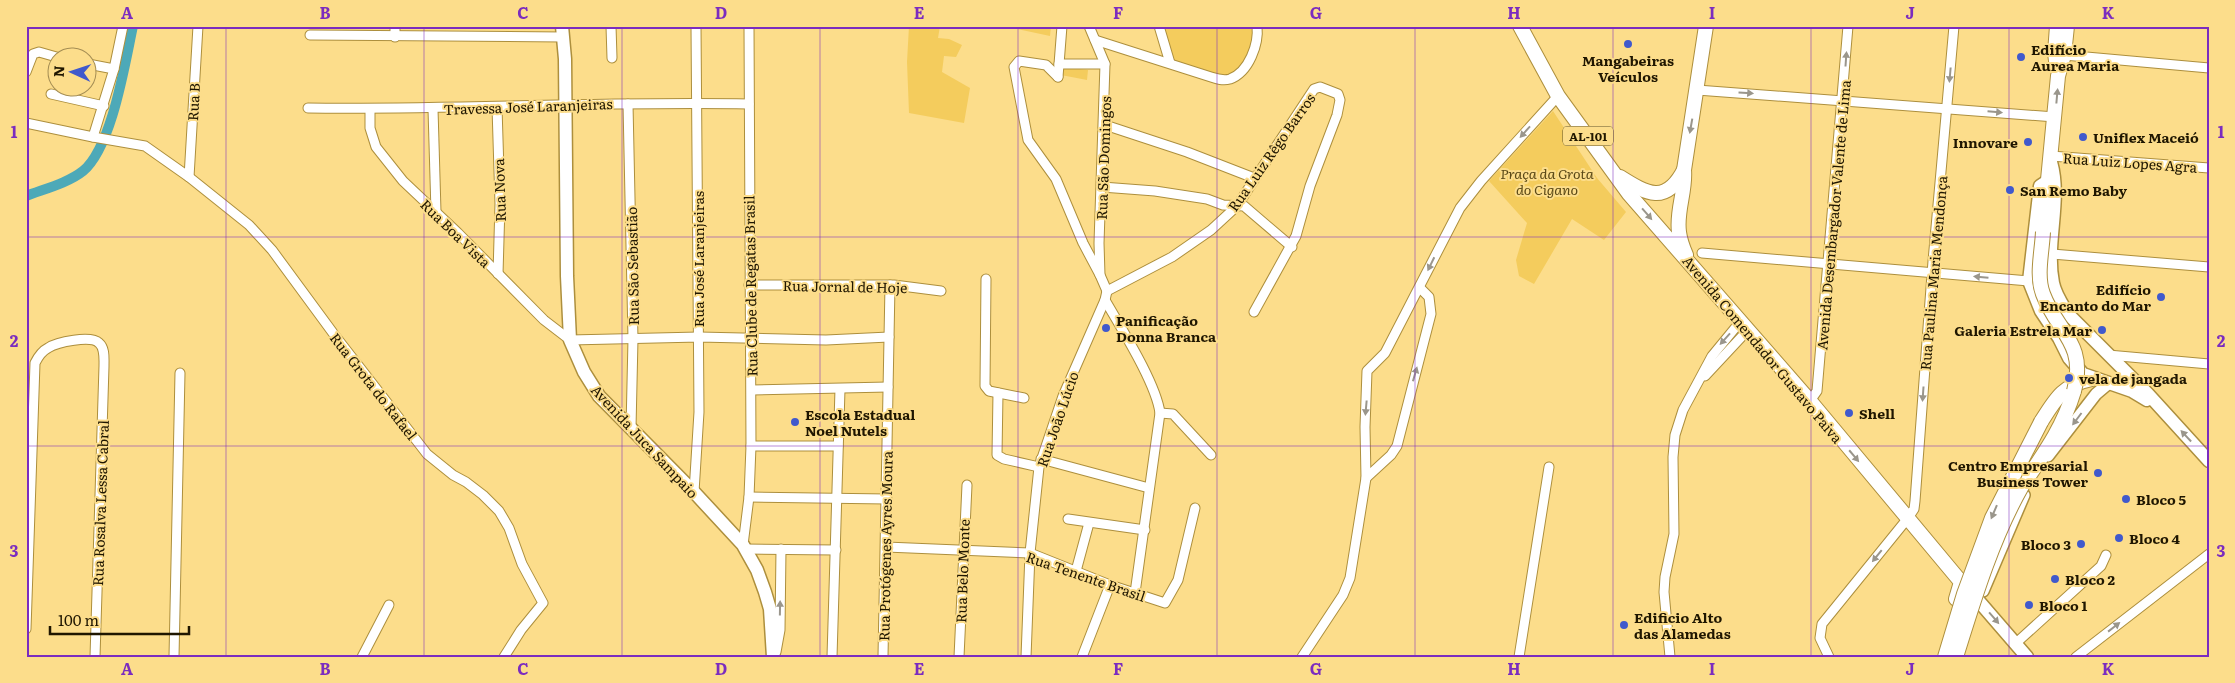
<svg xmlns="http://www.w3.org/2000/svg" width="2235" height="683" viewBox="0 0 2235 683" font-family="Literata,serif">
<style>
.green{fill:#f4cc5d}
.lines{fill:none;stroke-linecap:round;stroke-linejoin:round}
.canal{stroke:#4da9b8;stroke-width:10}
.minor-casing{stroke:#ad8f3d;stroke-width:11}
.tertiary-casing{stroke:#ad8f3d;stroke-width:14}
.secondary-casing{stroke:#ad8f3d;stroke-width:15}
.primary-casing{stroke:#ad8f3d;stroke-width:16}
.minor{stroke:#fff;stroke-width:9}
.tertiary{stroke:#fff;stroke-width:11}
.secondary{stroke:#fff;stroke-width:12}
.primary{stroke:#fff;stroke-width:14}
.primary-bridge-casing{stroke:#ad8f3d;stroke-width:16;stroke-linecap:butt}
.primary-bridge{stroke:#fff;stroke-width:14}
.oneway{fill:#9a968c}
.grid{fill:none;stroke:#7b2cbf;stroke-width:1;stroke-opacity:0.55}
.poi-dot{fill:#4059cc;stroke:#fcdd8b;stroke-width:2}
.labels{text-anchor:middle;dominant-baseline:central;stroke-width:4;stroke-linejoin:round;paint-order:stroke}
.shield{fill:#fcdd8b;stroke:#61522a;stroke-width:1}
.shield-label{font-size:12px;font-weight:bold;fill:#1f1600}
.poi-label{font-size:14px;font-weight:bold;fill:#1f1600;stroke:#fcdd8b;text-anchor:start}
.street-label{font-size:14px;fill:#1f1600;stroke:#fcdd8b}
.park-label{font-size:14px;font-style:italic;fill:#5b4917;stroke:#fcdd8b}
.neatline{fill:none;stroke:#7b2cbf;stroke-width:2}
.grid-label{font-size:16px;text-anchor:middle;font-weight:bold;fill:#7b2cbf}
</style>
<rect width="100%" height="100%" fill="#fcdd8b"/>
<!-- green -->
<g class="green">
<path d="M909 26H940L938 38 949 39 962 45 956 57 944 56 942 72 970 88 964 123 909 113 907 62Z"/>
<path d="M1003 26H1051L1050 36Z"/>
<path d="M1164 26H1251C1257 50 1244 63 1229 78L1178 64 1172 58Z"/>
<path d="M1062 67 1088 70 1087 80 1061 75Z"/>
<path d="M1553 111 1597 178 1626 212 1604 240 1572 219 1534 284 1519 276 1516 260 1527 223 1489 181Z"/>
</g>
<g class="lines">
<!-- canal -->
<path class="canal" d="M26 196C44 189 68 183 83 171 112 147 125 63 133 26"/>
<!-- minor casing -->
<g class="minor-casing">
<g id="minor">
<path d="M395 26V37"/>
<path d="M611 26 612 58"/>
<path d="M1089 26 1105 64 1099 243 1100 275 1107 291"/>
<path d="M1159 26 1170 63"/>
<path d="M310 35 563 37"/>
<path d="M1095 40 1211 77C1217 79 1223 81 1230 79 1249 72 1259 44 1257 26"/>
<path d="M2064 55 2209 68"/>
<path d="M88 64 114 69"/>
<path d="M1059 64H1105"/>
<path d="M26 72 33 54 39 52 60 58"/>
<path d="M1058 77 1046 65 1019 61 1014 67 1028 140 1056 179 1083 243 1100 275"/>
<path d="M1058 77 1062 26"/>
<path d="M1697 90 2055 117"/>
<path d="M51 94 104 106"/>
<path d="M628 104 633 339 631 428"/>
<path d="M497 107 500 204 498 274"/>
<path d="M308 108C455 110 602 101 749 104"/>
<path d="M370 109V128L376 147 403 181 458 233 544 320 570 340 699 337 826 340 889 337"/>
<path d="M433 109 436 212"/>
<path d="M26 123 93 137 145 146 189 177 249 225 272 250 333 333 427 454 453 475 466 482 483 495 499 511 509 528 522 564 543 603 521 630 504 657"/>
<path d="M1105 125 1187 152 1254 178"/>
<path d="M93 137 114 69 123 26"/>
<path d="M2051 156 2209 168"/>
<path d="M189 177 198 26"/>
<path d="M1102 187 1155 191 1207 199 1223 205 1244 206 1292 247"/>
<path d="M1702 253 2029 281"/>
<path d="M2052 254 2209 267"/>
<path d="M986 279 985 386 989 391 1024 398"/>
<path d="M749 285H894L941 291"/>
<path d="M1107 291 1172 257 1211 230 1237 206 1314 89 1320 87 1338 94 1340 100 1337 115 1310 186 1296 236 1254 312"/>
<path d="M1105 300C1121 328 1156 383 1160 413L1135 593"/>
<path d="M2108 355 2209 364"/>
<path d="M1705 376 1747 331"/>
<path d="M752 390 888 387"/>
<path d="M998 393 997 455 1004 459 1039 467"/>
<path d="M1810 401 1817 391 1848 26"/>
<path d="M1160 413 1173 414 1211 455"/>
<path d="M751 446H838"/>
<path d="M1041 459 1149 488"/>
<path d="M1366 478 1391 455 1397 446 1431 314 1429 297 1420 288"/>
<path d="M694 492 699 412 696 26"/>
<path d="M749 497 887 499"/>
<path d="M1068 519 1145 530"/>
<path d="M743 545 749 497 751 446 749 26"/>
<path d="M886 547 1030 553 1110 585 1165 603 1178 580 1195 508"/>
<path d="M745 549 836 550"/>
<path d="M1076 571 1089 523"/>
<path d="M26 629 35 363C38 357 42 351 48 348 57 342 91 335 99 343 105 348 104 358 104 366L95 657"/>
<path d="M2015 644 2101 566 2106 555"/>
<path d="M776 652 780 630 781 549"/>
<path d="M174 657 180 373"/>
<path d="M362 657 389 605"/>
<path d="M832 657 840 389"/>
<path d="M883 657 890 285"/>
<path d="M959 657 967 485"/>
<path d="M1026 657 1030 553 1039 467 1063 396 1105 300 1107 291"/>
<path d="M1082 657 1110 585"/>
<path d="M1302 657 1343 595 1350 578 1366 478 1365 427 1367 371 1385 353 1460 208 1481 181 1558 96"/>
<path d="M1519 657 1549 467"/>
<path d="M1670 657 1664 592 1665 577 1674 534 1673 457 1675 435 1683 410 1712 356 1740 322"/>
<path d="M1829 657 1820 638 1822 624 1908 518 1914 509 1915 501 1933 261 1954 26"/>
<path d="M2076 657 2209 554"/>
</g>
</g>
<!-- tertiary casing -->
<g class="tertiary-casing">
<g id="tertiary">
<path d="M2048 456 2096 394 2109 383"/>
<path d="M1983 591 2024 495"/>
</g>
</g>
<!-- secondary casing -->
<g class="secondary-casing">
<g id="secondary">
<path d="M562 26 565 59 567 276 570 340 584 372 599 396 694 492 743 545 757 570 765 592 770 609 773 657"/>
<path d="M2051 162C2062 201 2045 243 2053 283 2055 294 2062 304 2068 314L2148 394 2209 461"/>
<path d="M2049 180 2040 186 2029 281 2041 311 2059 338 2069 358 2083 374 2132 391 2147 400"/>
<path d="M1970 591 2027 657"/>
</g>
</g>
<!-- primary casing -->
<g class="primary-casing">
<g id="primary">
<path d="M1520 26 1558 96 1629 194 1810 401 1961 582 1956 599"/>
<path d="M2057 26 2055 53 2057 68"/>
<path d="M1620 177C1647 194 1666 205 1684 170"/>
<path d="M2043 232 2058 76 2064 55 2067 26"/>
<path d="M1686 255C1683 248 1680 240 1679 232 1676 211 1686 191 1684 170L1706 26"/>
<path d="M2041 422C2056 398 2063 385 2092 379"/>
<path d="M2022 486C2043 455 2063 428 2074 391"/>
</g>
</g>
<!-- minor -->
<use href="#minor" class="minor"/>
<!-- tertiary -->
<use href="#tertiary" class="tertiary"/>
<!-- secondary -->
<use href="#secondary" class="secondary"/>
<!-- primary -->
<use href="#primary" class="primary"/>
<!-- primary-bridge casing -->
<g class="primary-bridge-casing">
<g id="primary-bridge">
<path d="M2043 232C2042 252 2036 276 2043 294 2057 332 2087 343 2074 391"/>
<path d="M1945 657 1964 594 1992 518 2041 422"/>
<path d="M1956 657C1974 599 1992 539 2022 486"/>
</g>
</g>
<!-- primary-bridge -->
<use href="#primary-bridge" class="primary-bridge"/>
</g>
<!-- one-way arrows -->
<defs><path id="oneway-solid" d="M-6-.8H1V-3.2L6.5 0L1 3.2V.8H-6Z" transform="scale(1.25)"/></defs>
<g class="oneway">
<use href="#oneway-solid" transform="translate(1846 59) rotate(-86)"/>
<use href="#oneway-solid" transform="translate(1950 75) rotate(95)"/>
<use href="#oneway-solid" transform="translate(1746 93) rotate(4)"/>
<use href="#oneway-solid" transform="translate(2057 96) rotate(-85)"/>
<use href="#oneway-solid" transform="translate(1995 112) rotate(5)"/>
<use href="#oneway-solid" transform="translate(1691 126) rotate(100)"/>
<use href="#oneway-solid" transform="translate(1525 132) rotate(132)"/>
<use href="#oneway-solid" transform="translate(1647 214) rotate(49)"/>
<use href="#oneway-solid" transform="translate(1431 264) rotate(116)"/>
<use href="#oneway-solid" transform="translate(1981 277) rotate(-175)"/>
<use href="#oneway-solid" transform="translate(1725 339) rotate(132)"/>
<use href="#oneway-solid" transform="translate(1415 374) rotate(-74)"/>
<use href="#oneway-solid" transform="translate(1923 394) rotate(94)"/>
<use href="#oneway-solid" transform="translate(1366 408) rotate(95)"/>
<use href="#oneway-solid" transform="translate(2077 419) rotate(127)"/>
<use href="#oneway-solid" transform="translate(2186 436) rotate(-133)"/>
<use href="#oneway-solid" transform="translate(1854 456) rotate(50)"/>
<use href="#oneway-solid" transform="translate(1994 512) rotate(113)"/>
<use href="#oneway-solid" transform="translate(1877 556) rotate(129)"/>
<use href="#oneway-solid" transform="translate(780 608) rotate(-89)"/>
<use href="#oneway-solid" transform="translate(1994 618) rotate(49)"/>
<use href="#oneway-solid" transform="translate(2114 627) rotate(-38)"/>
</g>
<!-- grid -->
<path class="grid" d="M226 26V657M424 26V657M622 26V657M820 26V657M1018 26V657M1217 26V657M1415 26V657M1613 26V657M1811 26V657M2009 26V657M26 237H2209M26 446H2209"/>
<!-- markers -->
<g class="poi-dot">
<circle cx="1628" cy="44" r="5"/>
<circle cx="2021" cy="57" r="5"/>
<circle cx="2083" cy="137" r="5"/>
<circle cx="2028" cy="142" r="5"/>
<circle cx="2010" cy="190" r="5"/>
<circle cx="2161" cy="297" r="5"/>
<circle cx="1106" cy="328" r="5"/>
<circle cx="2102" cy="330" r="5"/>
<circle cx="2069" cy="378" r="5"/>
<circle cx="1849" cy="413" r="5"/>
<circle cx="795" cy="422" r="5"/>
<circle cx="2098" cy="473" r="5"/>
<circle cx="2126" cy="499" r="5"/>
<circle cx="2119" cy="538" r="5"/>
<circle cx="2081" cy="544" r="5"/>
<circle cx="2055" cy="579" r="5"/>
<circle cx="2029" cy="605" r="5"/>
<circle cx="1624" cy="625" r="5"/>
</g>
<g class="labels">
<!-- shield labels -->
<rect class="shield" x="1563" y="126.5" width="50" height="19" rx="4"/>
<g class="shield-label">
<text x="1588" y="136">AL-101</text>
</g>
<!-- poi labels -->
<g class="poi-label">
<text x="2031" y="49">Edifício<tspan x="2031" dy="16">Aurea Maria</tspan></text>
<text x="1628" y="60" text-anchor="middle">Mangabeiras<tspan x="1628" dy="16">Veículos</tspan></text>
<text x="2093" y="137">Uniflex Maceió</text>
<text x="2018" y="142" text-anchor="end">Innovare</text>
<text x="2020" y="190">San Remo Baby</text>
<text x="2151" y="289" text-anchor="end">Edifício<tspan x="2151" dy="16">Encanto do Mar</tspan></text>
<text x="1116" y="320">Panificação<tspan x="1116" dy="16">Donna Branca</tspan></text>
<text x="2092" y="330" text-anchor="end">Galeria Estrela Mar</text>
<text x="2079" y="378">vela de jangada</text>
<text x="1859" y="413">Shell</text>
<text x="805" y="414">Escola Estadual<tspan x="805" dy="16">Noel Nutels</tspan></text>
<text x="2088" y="465" text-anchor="end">Centro Empresarial<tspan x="2088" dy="16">Business Tower</tspan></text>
<text x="2136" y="499">Bloco 5</text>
<text x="2129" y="538">Bloco 4</text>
<text x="2071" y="544" text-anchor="end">Bloco 3</text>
<text x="2065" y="579">Bloco 2</text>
<text x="2039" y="605">Bloco 1</text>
<text x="1634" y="617">Edificio Alto<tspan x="1634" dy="16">das Alamedas</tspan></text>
</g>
<!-- street labels -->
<g class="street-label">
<text transform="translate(193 102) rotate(-87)">Rua B</text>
<text transform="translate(528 106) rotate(-2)">Travessa José Laranjeiras</text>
<text transform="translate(1271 152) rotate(-55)">Rua Luiz Rêgo Barros</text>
<text transform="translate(1103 158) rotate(-88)">Rua São Domingos</text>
<text transform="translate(2130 162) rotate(4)">Rua Luiz Lopes Agra</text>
<text transform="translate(499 190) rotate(-92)">Rua Nova</text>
<text transform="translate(1833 215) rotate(-85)">Avenida Desembargador Valente de Lima</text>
<text transform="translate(456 233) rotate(44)">Rua Boa Vista</text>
<text transform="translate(698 259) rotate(-90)">Rua José Laranjeiras</text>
<text transform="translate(632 266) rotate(-91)">Rua São Sebastião</text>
<text transform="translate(1933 273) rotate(-85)">Rua Paulina Maria Mendonça</text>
<text transform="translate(750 286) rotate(-91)">Rua Clube de Regatas Brasil</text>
<text transform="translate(845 286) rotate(1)">Rua Jornal de Hoje</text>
<text transform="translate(1763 349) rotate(50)">Avenida Comendador Gustavo Paiva</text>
<text transform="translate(374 386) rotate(52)">Rua Grota do Rafael</text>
<text transform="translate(1057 419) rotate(-71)">Rua João Lúcio</text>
<text transform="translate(645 441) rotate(47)">Avenida Juca Sampaio</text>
<text transform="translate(100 503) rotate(-88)">Rua Rosalva Lessa Cabral</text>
<text transform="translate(885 546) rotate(-89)">Rua Protógenes Ayres Moura</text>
<text transform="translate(962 571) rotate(-88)">Rua Belo Monte</text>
<text transform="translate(1086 576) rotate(19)">Rua Tenente Brasil</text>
</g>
<!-- park labels -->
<g class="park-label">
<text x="1547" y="173">Praça da Grota<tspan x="1547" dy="16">do Cigano</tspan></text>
</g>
</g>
<!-- border -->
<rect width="2235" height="683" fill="none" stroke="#fcdd8b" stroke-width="55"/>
<!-- north arrow -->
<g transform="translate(72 72) rotate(273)"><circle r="24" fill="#fcdd8b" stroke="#a48d53"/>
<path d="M0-4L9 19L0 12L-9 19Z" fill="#4059cc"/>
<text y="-8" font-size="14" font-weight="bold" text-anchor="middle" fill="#1f1600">N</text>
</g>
<!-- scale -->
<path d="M50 626v8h139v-8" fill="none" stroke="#1f1600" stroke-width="2.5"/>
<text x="58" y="626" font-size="15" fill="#1f1600" stroke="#fcdd8b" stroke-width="4" paint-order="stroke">100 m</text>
<rect x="28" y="28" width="2180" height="628" class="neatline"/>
<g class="grid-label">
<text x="127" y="19">A</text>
<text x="325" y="19">B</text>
<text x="523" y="19">C</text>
<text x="721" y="19">D</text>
<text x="919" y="19">E</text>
<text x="1118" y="19">F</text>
<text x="1316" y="19">G</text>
<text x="1514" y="19">H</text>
<text x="1712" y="19">I</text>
<text x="1910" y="19">J</text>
<text x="2108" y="19">K</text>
<text x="14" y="138">1</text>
<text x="2221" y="138">1</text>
<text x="14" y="347">2</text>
<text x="2221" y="347">2</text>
<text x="14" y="557">3</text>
<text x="2221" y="557">3</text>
<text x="127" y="675">A</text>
<text x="325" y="675">B</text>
<text x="523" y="675">C</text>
<text x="721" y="675">D</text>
<text x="919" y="675">E</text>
<text x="1118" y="675">F</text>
<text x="1316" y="675">G</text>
<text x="1514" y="675">H</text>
<text x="1712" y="675">I</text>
<text x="1910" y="675">J</text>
<text x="2108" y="675">K</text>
</g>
</svg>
